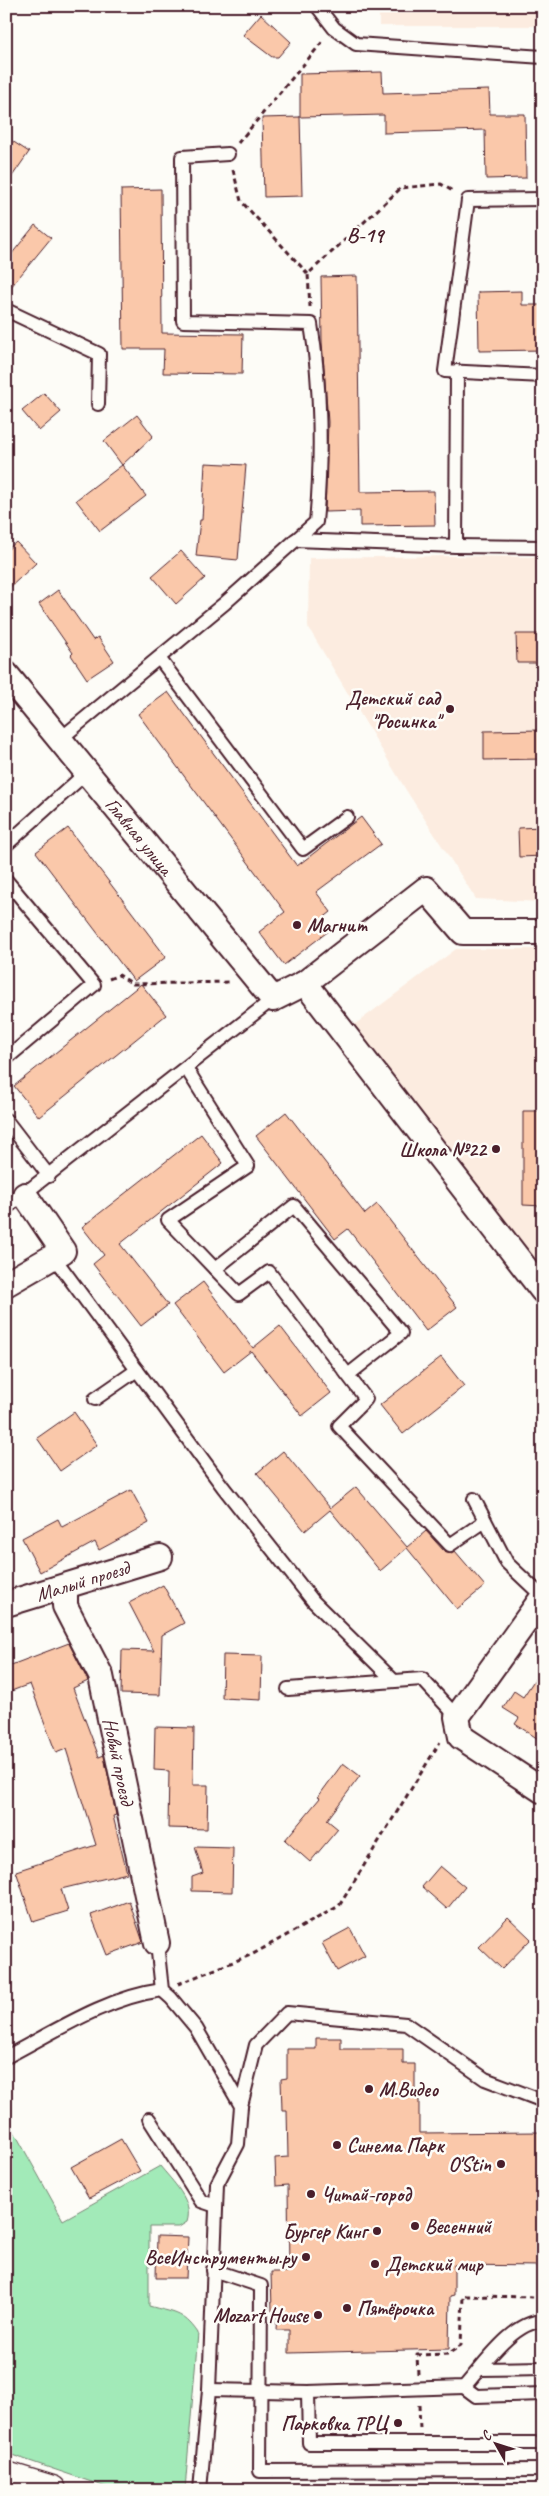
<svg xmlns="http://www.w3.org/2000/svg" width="549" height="2496" viewBox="0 0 549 2496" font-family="Caveat,sans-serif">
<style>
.built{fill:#fcece0}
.green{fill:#a2eab8;stroke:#768472}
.building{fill:#fac8aa;stroke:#4a1f2b}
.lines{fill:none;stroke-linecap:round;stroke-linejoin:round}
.lane-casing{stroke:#4a1f2b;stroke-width:16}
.street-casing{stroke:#4a1f2b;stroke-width:28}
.secondary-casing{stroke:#4a1f2b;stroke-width:31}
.path{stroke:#4a1f2b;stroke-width:3;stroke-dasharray:5 4;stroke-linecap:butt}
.lane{stroke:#fdfcf7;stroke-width:12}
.street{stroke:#fdfcf7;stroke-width:24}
.secondary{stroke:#fdfcf7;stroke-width:28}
.poi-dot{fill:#4a1f2b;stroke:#fdfcf7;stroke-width:2}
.labels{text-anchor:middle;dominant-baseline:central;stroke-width:5;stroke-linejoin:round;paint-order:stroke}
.poi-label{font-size:20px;font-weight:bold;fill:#4a1f2b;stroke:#fdfcf7;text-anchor:end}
.street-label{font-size:20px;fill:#4a1f2b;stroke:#fdfcf7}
.neighbourhood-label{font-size:21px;font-weight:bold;fill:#4a1f2b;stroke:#fdfcf7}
</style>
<rect width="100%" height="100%" fill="#fdfcf7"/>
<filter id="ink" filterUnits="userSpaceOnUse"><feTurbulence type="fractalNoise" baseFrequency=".02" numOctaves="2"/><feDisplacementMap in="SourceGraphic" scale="10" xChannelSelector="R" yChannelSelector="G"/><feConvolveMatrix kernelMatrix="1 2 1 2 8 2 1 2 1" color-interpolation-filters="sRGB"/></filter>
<g filter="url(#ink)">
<!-- built -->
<g class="built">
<rect x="379" y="6" width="164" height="20"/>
<path d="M453 556 543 557V902L476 899 406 790 308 627 309 558Z"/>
<path d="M456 949H543V1274L354 1025Z"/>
</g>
<!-- green -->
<path class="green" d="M6 2117 63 2220 160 2166C172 2181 194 2201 187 2222L179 2227H149V2306C173 2313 183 2311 198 2333L185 2490H115L6 2453Z"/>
<!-- building -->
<g class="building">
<path d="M261 14 291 42 278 57H272L243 35Z"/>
<path d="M382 72 383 93 489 90 490 114H525L526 178 486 179 485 130 384 133V115L300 117V74Z"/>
<path d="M300 117 302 196 264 197 262 118Z"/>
<path d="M6 137 29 152 6 185Z"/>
<path d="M161 189 162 333 243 334 242 374 163 373 164 349H123L121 190Z"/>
<path d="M35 225 51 238 6 293V261Z"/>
<path d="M357 276 360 492 434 491 435 525 360 526V511L325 512 328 422 322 342 321 277Z"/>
<path d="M522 291V305H543V350L479 351 478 292Z"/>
<path d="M44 393 61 412 39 431 22 411Z"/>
<path d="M137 415 153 436 122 465 104 441Z"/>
<path d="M205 463 246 465 238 560 196 556 200 520H202Z"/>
<path d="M122 465 146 496 100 531 76 500Z"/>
<path d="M16 542 36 563 6 591V551Z"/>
<path d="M181 551 205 578 176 604 152 576Z"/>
<path d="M58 590 93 640 98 637 114 661 87 679 71 655 73 653 39 604Z"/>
<path d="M516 634H543V663H517Z"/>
<path d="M168 692 297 866 361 817 381 844 316 892 331 912 322 919 330 930 284 965 259 932 285 912 138 714Z"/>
<path d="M543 730V759L484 760V731Z"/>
<path d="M543 827V856L519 857 518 828Z"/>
<path d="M68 828 166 957 134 981 36 852Z"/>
<path d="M141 984 166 1015 39 1117 14 1086Z"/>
<path d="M523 1111H543V1206L523 1205Z"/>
<path d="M286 1112 365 1214 377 1204 457 1307 426 1331 348 1229 335 1239 256 1136Z"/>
<path d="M201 1134 223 1163 120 1244 168 1305 141 1326 93 1264 104 1255 82 1227Z"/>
<path d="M203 1282 253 1348 280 1326 331 1393 302 1416 251 1351 224 1372 173 1305Z"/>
<path d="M441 1357 464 1386 403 1434 380 1405Z"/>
<path d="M74 1412 97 1445 60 1471 37 1438Z"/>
<path d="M283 1451 330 1508 356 1487 407 1547 426 1531 444 1551 451 1553 455 1551 485 1586 457 1609 407 1548 380 1571 330 1510 305 1531 257 1473Z"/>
<path d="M131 1490 149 1523 99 1550 95 1542 40 1572 22 1538 58 1519 62 1527Z"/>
<path d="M163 1585 184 1623 162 1635 160 1695 121 1694 122 1650 154 1651 129 1603Z"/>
<path d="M69 1643 88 1681 73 1688 99 1757 104 1755 116 1815 113 1816 127 1873 61 1889 68 1911 33 1922 16 1871 96 1845 66 1749 56 1753 30 1684 6 1693V1667Z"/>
<path d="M223 1655 262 1656 261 1700 222 1698Z"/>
<path d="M543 1667V1742L515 1724 519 1718 503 1708 514 1691 523 1697Z"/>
<path d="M155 1727 194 1728 193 1785H208L207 1829 168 1828 169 1771 154 1770Z"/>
<path d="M343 1763 360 1776 327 1820 338 1829 310 1862 285 1840 320 1798 318 1797Z"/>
<path d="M195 1847 233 1848 232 1892 192 1891V1877L203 1873Z"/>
<path d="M440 1866 465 1887 447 1909 422 1887Z"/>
<path d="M129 1901 143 1942 107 1955 91 1915Z"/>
<path d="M508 1917 531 1939 502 1969 479 1947Z"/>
<path d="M350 1928 365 1956 337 1971 322 1943Z"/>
<path d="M316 2038H341V2049H403V2064H415V2099L419 2100V2133L543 2132V2266L454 2265V2295L450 2296 449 2349 289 2353V2330H276L277 2311H272L271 2272H289L288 2185 276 2186 275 2158 288 2157 287 2110H282L281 2079 287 2078V2049H316Z"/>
<path d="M121 2139 140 2171 89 2198 71 2167Z"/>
<path d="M157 2236 188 2237 186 2278H156Z"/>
</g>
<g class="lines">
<!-- lane casing -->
<g class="lane-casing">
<g id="lane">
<path d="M317 6 334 28 356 44 543 57"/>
<path d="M543 199 468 200 445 371 543 376"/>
<path d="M6 310 99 354 98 404"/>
<path d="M295 540 456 546 457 371"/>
<path d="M456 546 543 547"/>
<path d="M159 658 303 849 347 817"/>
<path d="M59 740 225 603 316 522C322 460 321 384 311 324L183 321 182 157 228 154"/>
<path d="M6 845 86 773"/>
<path d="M6 880 94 985 6 1059"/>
<path d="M186 1068 248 1166 168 1220 239 1294 269 1272 366 1399 339 1426 450 1545 485 1521"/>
<path d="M6 1120 49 1176"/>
<path d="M6 1208 273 999"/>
<path d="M53 1256 223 1487 313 1601 394 1681"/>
<path d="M215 1269 294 1206 401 1333 348 1375"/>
<path d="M95 1399 137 1370"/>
<path d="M474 1499 507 1563 543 1597"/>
<path d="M288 1689 422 1679 457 1717"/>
<path d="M157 1943 162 1990 171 1998 196 2028 241 2106 238 2144 217 2184 209 2390 200 2490"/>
<path d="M6 2057C56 2031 105 1998 162 1990"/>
<path d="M241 2106 256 2045 287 2013 406 2024 485 2079 543 2101"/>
<path d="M149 2119 201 2201 216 2206"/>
<path d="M213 2270 261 2286 260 2471 543 2470"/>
<path d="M480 2369 543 2368"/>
<path d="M464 2387 476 2396 543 2394"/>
<path d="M209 2390 308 2392 464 2387C483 2366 513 2321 543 2321"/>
<path d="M308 2392 309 2443H543"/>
</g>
</g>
<!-- street casing -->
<g class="street-casing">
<g id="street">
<path id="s1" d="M6 674 273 999 305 983 426 889 463 932H543"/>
<path d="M305 983 543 1291"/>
<path d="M6 1284 63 1251 25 1195"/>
<path id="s2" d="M65 1587V1606L101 1676 157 1943"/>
<path d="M543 1597 457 1717 461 1737 543 1791"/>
<path id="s3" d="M6 1604 160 1557"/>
</g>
</g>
<!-- secondary casing -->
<g class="secondary-casing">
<path id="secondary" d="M6 2476 52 2490"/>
</g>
<!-- path -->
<g class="path">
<path d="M238 143 324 40"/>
<path d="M233 170 241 201 308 274"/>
<path d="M310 307 308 274 401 188 441 184 454 192"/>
<path d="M109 979 119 975 133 984 230 982"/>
<path d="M178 1984 253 1954 339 1906 440 1742"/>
<path d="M418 2374 417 2355 448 2354 461 2345 463 2296 543 2297"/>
<path d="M419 2405 420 2429"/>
</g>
<!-- lane -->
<use href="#lane" class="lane"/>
<!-- street -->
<use href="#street" class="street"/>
<!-- secondary -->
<use href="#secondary" class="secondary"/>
</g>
</g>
<!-- markers -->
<g class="poi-dot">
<circle cx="450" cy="709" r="5"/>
<circle cx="297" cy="925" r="5"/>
<circle cx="496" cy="1149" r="5"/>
<circle cx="369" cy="2089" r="5"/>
<circle cx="337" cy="2145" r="5"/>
<circle cx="501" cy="2164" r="5"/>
<circle cx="311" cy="2194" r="5"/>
<circle cx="415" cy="2226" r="5"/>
<circle cx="377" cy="2231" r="5"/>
<circle cx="306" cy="2257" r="5"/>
<circle cx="375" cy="2264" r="5"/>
<circle cx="347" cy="2308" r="5"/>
<circle cx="318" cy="2315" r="5"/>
<circle cx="398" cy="2423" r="5"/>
</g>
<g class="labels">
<!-- poi labels -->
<g class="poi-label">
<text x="440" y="698">Детский сад<tspan x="440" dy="23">"Росинка"</tspan></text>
<text x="307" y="925" text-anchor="start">Магнит</text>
<text x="486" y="1149">Школа №22</text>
<text x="379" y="2089" text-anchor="start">М.Видео</text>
<text x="347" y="2145" text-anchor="start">Синема Парк</text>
<text x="491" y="2164">O'Stin</text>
<text x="321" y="2194" text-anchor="start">Читай-город</text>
<text x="425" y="2226" text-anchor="start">Весенний</text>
<text x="367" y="2231">Бургер Кинг</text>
<text x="296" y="2257">ВсеИнструменты.ру</text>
<text x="385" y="2264" text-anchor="start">Детский мир</text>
<text x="357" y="2308" text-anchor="start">Пятёрочка</text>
<text x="308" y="2315">Mozart House</text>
<text x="388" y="2423">Парковка ТРЦ</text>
</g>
<!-- street labels -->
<g class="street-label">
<text stroke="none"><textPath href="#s1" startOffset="210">Главная улица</textPath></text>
<text stroke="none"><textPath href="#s3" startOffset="80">Малый проезд</textPath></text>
<text stroke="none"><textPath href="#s2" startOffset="185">Новый проезд</textPath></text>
</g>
<!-- neighbourhood labels -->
<g class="neighbourhood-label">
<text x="365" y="235">В-19</text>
</g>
</g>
<!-- margin -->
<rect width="549" height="2496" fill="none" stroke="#fdfcf7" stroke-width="25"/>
<rect x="12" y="12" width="524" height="2471" fill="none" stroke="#4a1f2b" stroke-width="2" filter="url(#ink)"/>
<!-- north arrow -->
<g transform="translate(496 2444) rotate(309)" stroke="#fdfcf7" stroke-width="4" paint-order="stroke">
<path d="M0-4L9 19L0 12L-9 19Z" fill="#4a1f2b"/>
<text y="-8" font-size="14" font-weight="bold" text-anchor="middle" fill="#4a1f2b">С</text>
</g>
</svg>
